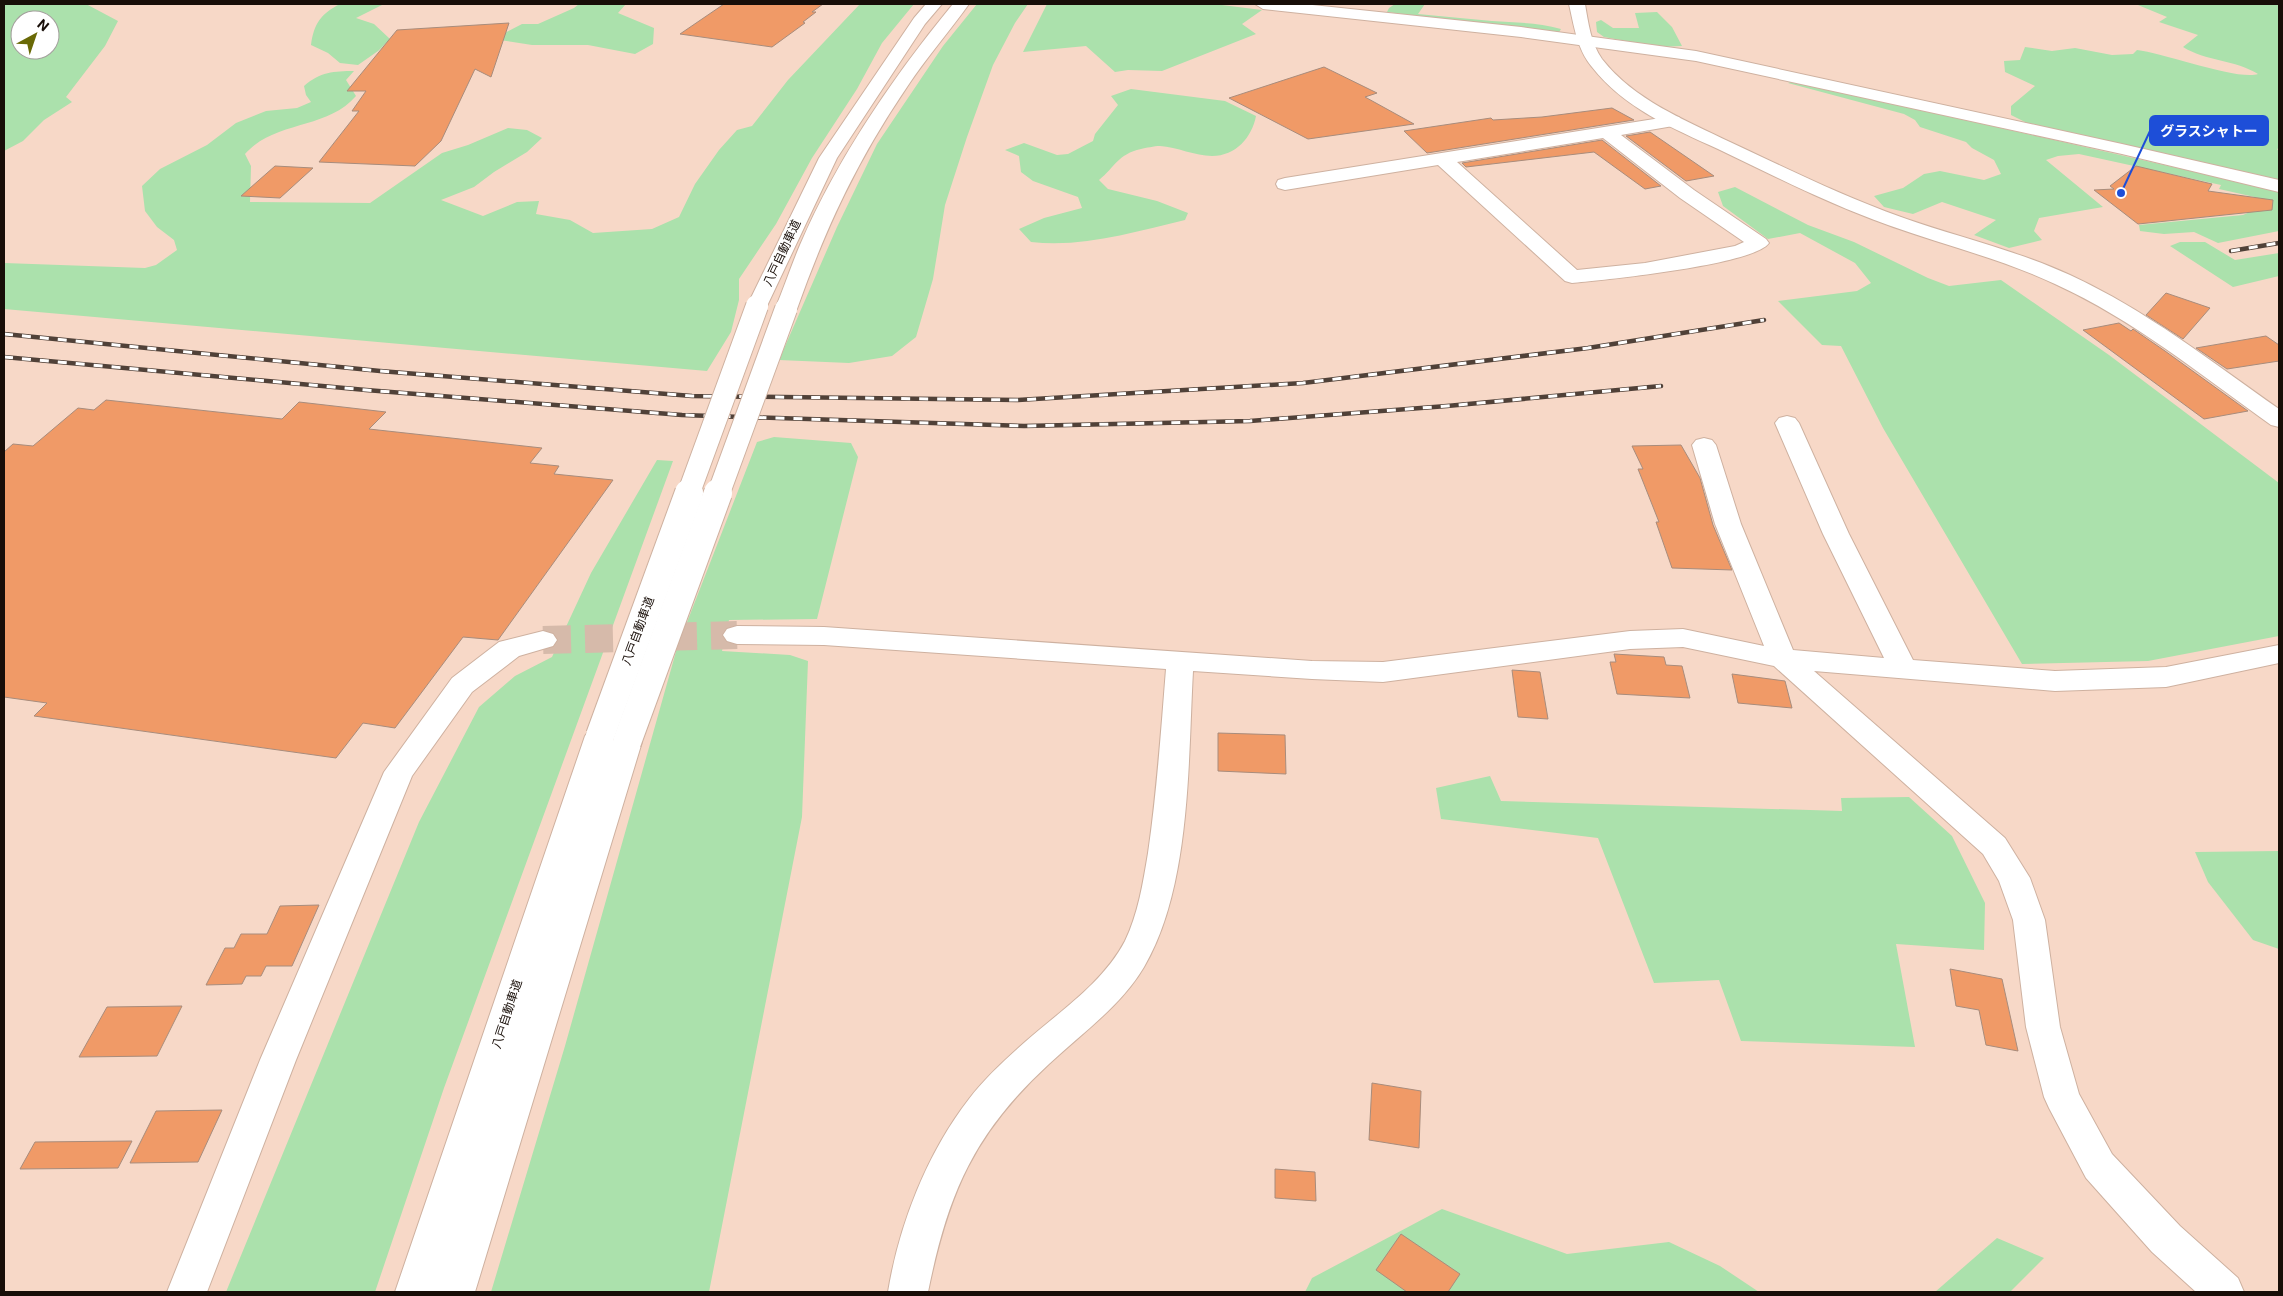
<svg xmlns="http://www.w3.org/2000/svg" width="2283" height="1296" viewBox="0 0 2283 1296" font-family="Roboto,'Noto Sans JP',sans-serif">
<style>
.green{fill:#abe1ac;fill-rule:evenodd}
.building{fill:#f09a67;stroke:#a88c7c}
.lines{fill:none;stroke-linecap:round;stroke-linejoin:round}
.street-tunnel{stroke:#d6baaa;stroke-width:28;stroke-dasharray:28 14;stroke-linecap:butt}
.street-casing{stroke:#ceb1a0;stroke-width:2}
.secondary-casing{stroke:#ceb1a0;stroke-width:2}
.highway-casing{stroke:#ceb1a0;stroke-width:2}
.street{fill:#fff;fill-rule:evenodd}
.secondary{fill:#fff;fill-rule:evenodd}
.highway{fill:#fff;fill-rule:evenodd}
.rail-casing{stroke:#504138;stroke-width:4.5}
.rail{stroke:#fff;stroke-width:3;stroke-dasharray:9;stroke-linecap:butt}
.highway-bridge-far1-casing{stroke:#ceb1a0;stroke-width:24;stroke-linecap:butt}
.highway-bridge-casing{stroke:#ceb1a0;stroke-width:30;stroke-linecap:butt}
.highway-bridge-far1{stroke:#fff;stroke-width:22}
.highway-bridge{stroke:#fff;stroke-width:28}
.labels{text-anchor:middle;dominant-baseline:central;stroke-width:4;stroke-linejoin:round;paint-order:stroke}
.street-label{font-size:12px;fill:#180e08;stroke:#fff}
.leader{fill:none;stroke:#1d4ed8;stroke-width:2}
.callout-dot{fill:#1d4ed8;stroke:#fff;stroke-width:2}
.callout{fill:#1d4ed8;stroke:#1d4ed8;stroke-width:2}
.callout-label{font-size:14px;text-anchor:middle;font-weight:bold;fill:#fff}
</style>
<rect width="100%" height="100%" fill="#f7d8c7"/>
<!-- green -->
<g class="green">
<path d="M4 4H86L118 21 105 46 66 97 72 102 44 120 23 141 4 151ZM20 20H50V50H20Z"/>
<path d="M340 4H384L356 18 374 24 390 39 378 51 358 65 340 63 328 53 311 45C314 23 321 14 340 4Z"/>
<path d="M579 4H626L618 13 654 28 653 44 635 54 588 45H532L493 39 522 24H538L574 8Z"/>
<path d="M860 4H914L882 43 857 89 812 158 776 224 739 279V300L731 332 707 371 4 309V263L145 268 156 265 177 250 174 240 157 227 145 211 142 186 160 169 207 145 236 123 266 111 297 108 311 102 306 95 304 86C320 72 334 71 354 71L346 80 356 96C327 130 275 120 245 154L251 166 250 202 370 203 442 153 468 145 508 128 527 130 542 138 527 152 494 172 474 187 441 200 483 216 517 202 539 201 536 214 570 220 593 233 652 229 679 217 695 184 719 150 737 130 752 126 788 80Z"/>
<path d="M977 4H1028L1015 23 993 65 967 137 945 205 933 279 916 337 892 356 849 363 779 360 837 227 877 144 943 46Z"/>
<path d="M1047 4H1214L1262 10 1242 24 1256 34 1162 71 1128 70 1115 72 1086 46 1023 52Z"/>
<path d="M1395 4H1425L1418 14C1442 16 1467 19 1492 21 1515 23 1538 22 1561 29L1558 34 1387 12 1389 8Z"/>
<path d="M2142 4H2279V148L2277 149 2279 152V182L2031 125 2011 115V106L2035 86 2005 72 2004 61 2020 60 2025 47 2052 51 2075 48 2112 55 2133 54 2137 50C2163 53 2239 81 2258 74 2236 60 2205 61 2183 47L2198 35 2159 22 2167 17 2138 5Z"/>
<path d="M1657 12 1672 27 1682 46 1659 47 1604 37 1597 32 1596 22 1601 20 1613 28H1639L1635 13Z"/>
<path d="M1793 81 2279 191V231L2218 243 2194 232 2164 234 2140 231 2139 225 2243 215 2264 206 2259 198 2219 189 2221 185 2079 154 2058 156 2046 160 2103 207 2039 218 2034 231 2042 240 2009 248 1974 235 1996 220 1942 202 1913 214 1884 207 1874 196 1903 188 1924 174 1940 171 1984 180 2001 174 1994 160 1972 148 1966 142 1920 127 1915 120 1904 114 1788 83Z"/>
<path d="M1131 89 1225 101 1256 116C1252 137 1236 156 1212 156 1195 156 1177 147 1160 146 1154 146 1146 148 1141 149 1118 154 1115 167 1099 180L1108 189 1157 201 1188 213 1185 220C1134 232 1083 248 1031 242L1019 229 1044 218 1082 208 1078 197 1033 181 1021 172 1019 156 1005 150 1024 143 1057 155 1068 154 1093 141 1095 134 1118 105 1111 96Z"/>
<path d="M1735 187 1808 225 1854 242 1928 278 1949 286 2001 280 2109 355 2279 483V636L2148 661 2022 664 1883 428 1841 346 1822 345 1778 301 1857 291 1871 283 1855 263 1800 233 1768 239 1723 206 1718 192Z"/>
<path d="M2180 242H2205L2235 260 2279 253V276L2233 287 2170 246Z"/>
<path d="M774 437 851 443 858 457 817 619 729 620 722 651 790 655 808 661 802 817 709 1292H491L565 1046 677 648 757 442Z"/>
<path d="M657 460 673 461 444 1088 375 1292H226L419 822 479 707 515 676 552 657 591 573Z"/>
<path d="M1490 776 1501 801 1842 811 1841 798 1909 797 1952 836 1985 903 1984 950 1896 944 1915 1047 1741 1041 1719 980 1654 983 1598 838 1441 819 1436 788Z"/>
<path d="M2279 851V949L2253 940 2208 882 2195 852Z"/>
<path d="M1442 1209 1567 1254 1669 1242 1720 1266 1759 1292H1305L1312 1278Z"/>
<path d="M1997 1238 2044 1258 2010 1292H1935Z"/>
</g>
<!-- building -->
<g class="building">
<path d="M724 4H823L812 12H816L803 22 805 23 772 47 680 34Z"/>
<path d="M509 23 491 77 475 69 441 141 415 166 319 162 359 111H352L366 91H347L397 30Z"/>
<path d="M1324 67 1377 93 1365 97 1414 124 1308 139 1229 98Z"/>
<path d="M1612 108 1634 120 1427 153 1404 131 1491 118 1493 120 1542 117Z"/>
<path d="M1650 132 1714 176 1686 181 1626 136Z"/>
<path d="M1602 140 1661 186 1645 189 1594 152 1466 167 1462 163Z"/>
<path d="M275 166 313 168 280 198 241 196Z"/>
<path d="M2136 166 2212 184 2208 191 2273 200 2272 210 2138 224 2094 190 2114 189 2110 186Z"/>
<path d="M2166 293 2210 308 2183 339 2146 315Z"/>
<path d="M2119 323 2131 331 2133 329 2165 351 2248 411 2204 419 2083 330Z"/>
<path d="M2266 336 2279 345V361L2227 369 2196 348Z"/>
<path d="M106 400 282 419 299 402 386 412 369 429 542 448 530 463 559 466 554 474 613 480 498 640 463 637 395 728 363 723 336 758 34 716 47 703 4 697V452L13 444 33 446 78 408 94 410Z"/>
<path d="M1681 445 1700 478 1713 525 1732 570 1672 568 1656 522H1659L1638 469H1643L1632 446Z"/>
<path d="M1614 654 1664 657 1666 665 1682 666 1690 698 1617 694 1610 662H1616Z"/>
<path d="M1512 670 1540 672 1548 719 1518 717Z"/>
<path d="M1732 674 1785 681 1792 708 1738 703Z"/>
<path d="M1218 733 1285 735 1286 774 1218 771Z"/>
<path d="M319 905 292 966H266L261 976H246L242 984 206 985 225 948H234L241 934H267L280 906Z"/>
<path d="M1950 969 2002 979 2018 1051 1986 1045 1979 1010 1956 1006Z"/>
<path d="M182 1006 157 1056 79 1057 107 1007Z"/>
<path d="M1372 1083 1421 1091 1419 1148 1369 1140Z"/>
<path d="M222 1110 198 1162 130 1163 156 1111Z"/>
<path d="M132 1141 118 1168 20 1169 35 1142Z"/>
<path d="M1275 1169 1315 1172 1316 1201 1275 1198Z"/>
<path d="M1401 1234 1460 1274 1448 1292H1407L1376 1270Z"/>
</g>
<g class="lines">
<!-- street-tunnel -->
<path class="street-tunnel" d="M543 640 737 635"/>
<!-- street casing -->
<g class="street-casing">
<g id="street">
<path d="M1255 4H1303L1521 27 1696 51 2122 144 2279 180V192L2122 154 1696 61 1521 37 1263 9Z"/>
<path d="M1673 116 1679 117 1682 121 1679 125 1621 135 1694 190 1766 239 1769 243C1754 265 1604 280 1572 283L1565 281 1438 165 1285 190 1278 188 1276 184 1278 180 1285 178ZM1603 138 1680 198 1744 242 1735 246 1645 263 1577 270 1457 162Z"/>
<path d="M1787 416 1795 418 1799 423 1849 534 1913 660 2055 671 2166 667 2279 645V663L2166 687 2055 691 1814 671 2005 838 2030 878 2045 920 2060 1027 2079 1094 2112 1154 2180 1226 2238 1278 2244 1292H2196L2152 1252 2086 1178 2049 1108 2044 1097 2026 1027 2013 920 1999 881 1983 854 1774 666 1683 647 1630 649 1383 682 1312 679 1193 671C1188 762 1191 887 1144 967 1121 1006 1082 1033 1049 1064 974 1133 948 1193 928 1292H888C899 1225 927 1153 969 1099 985 1078 1005 1060 1025 1042 1059 1012 1103 983 1125 941 1138 914 1143 883 1148 853 1157 792 1161 731 1166 669L824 645 737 644 727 641 723 635 727 629 737 626 824 627 1312 661 1383 662 1630 631 1683 629 1764 646 1715 524 1692 445 1696 440 1704 438 1712 440 1716 445 1741 524 1793 650 1884 658 1823 534 1775 423 1779 418Z"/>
<path d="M543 631 553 634 557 640 553 646 519 656 472 692 412 776 296 1060 207 1292H167L260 1060 384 772 452 678 499 642Z"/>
</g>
</g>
<!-- secondary casing -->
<g class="secondary-casing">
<path id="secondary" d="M1569 4H1585C1588 22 1591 44 1602 59 1634 100 1685 120 1730 142 1786 168 1842 196 1901 217 1957 237 2016 250 2070 275 2146 310 2212 362 2279 409V427L2271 425C2201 375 2134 320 2055 284 2002 259 1943 245 1888 225 1829 204 1774 176 1718 149 1672 128 1624 108 1592 67 1577 49 1574 26 1569 4Z"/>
</g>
<!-- highway casing -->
<g class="highway-casing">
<g id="highway">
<path d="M926 4H942L925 24 837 158 767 306 764 310 757 312 750 310 747 306 819 158 914 18Z"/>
<path d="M953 4H969C949 32 926 58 907 87 858 159 826 227 797 309L793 313 786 315 779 313 775 309C784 288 791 266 800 245 838 157 893 77 953 4Z"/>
<path d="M600 726 610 729 615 736 613 741 617 735 627 732 637 735 642 742 475 1292H435L509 1064 435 1292H395L585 736 590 729Z"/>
</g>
</g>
<!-- street -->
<use href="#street" class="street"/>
<!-- secondary -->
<use href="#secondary" class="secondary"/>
<!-- highway -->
<use href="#highway" class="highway"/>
<!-- rail casing -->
<g class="rail-casing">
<g id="rail">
<path d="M2231 251 2279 243"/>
<path d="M4 334 380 371 692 396 1018 400 1303 383 1588 348 1764 320"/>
<path d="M4 357 366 390 682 415 1024 426 1250 421 1447 406 1661 386"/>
</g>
</g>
<!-- rail -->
<use href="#rail" class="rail"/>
<!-- highway-bridge-far1 casing -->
<g class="highway-bridge-far1-casing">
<g id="highway-bridge-far1">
<path d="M688 495 757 306"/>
<path d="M718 495 786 309"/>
</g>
</g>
<!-- highway-bridge casing -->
<g class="highway-bridge-casing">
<g id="highway-bridge">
<path d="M600 736 689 493"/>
<path d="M627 742 718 493"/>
</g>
</g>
<!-- highway-bridge-far1 -->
<use href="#highway-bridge-far1" class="highway-bridge-far1"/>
<!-- highway-bridge -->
<use href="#highway-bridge" class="highway-bridge"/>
</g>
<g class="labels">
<!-- street labels -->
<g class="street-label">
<text transform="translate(782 253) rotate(-65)">八戸自動車道</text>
<text transform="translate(638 631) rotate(-70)">八戸自動車道</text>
<text transform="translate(507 1014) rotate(-72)">八戸自動車道</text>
</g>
</g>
<!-- callouts -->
<path class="leader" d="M2121 193L2150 131"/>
<circle class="callout-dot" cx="2121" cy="193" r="5"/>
<rect class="callout" x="2150" y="116" width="118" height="29" rx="5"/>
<g class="callout-label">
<text x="2209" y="136">グラスシャトー</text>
</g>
<!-- border -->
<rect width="2283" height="1296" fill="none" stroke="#180e08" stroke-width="10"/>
<!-- north arrow -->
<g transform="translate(35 35) rotate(40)"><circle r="24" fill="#ffffff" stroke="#a39f9c"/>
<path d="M0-4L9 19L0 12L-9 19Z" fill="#696906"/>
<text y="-8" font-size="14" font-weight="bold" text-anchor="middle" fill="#180e08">N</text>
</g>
</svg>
